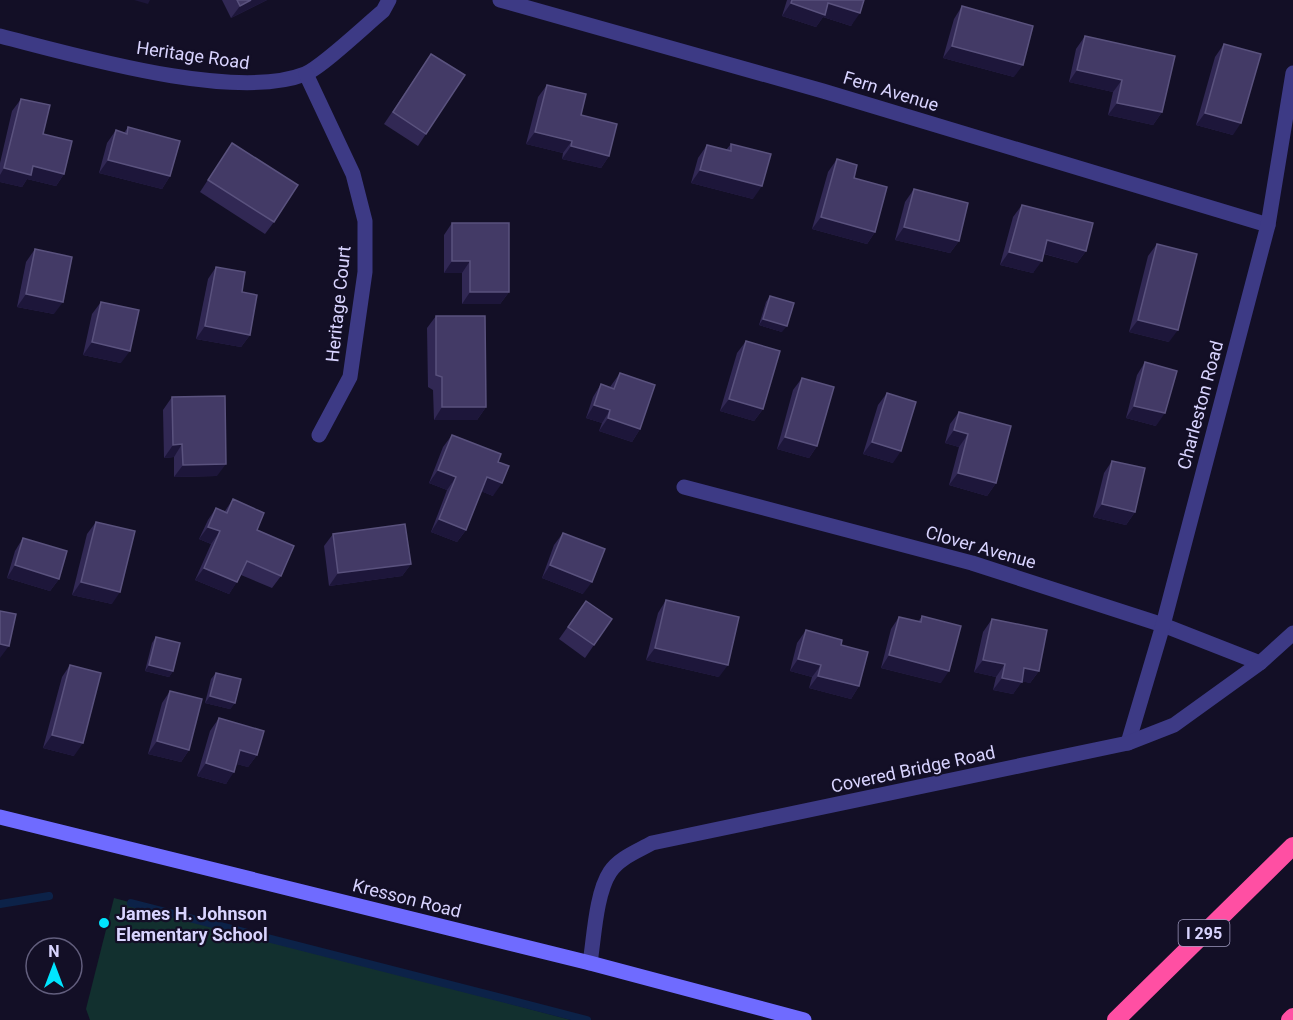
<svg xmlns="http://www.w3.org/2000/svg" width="1293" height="1020" viewBox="0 0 1293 1020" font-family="Roboto,sans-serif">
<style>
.green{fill:#12302f}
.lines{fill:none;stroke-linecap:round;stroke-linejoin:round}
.stream{stroke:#0c2248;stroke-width:8}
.street{stroke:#3d3a85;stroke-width:15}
.secondary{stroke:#6f6bff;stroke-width:15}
.highway{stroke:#ff4fa3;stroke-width:18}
.wall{fill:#312854}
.shaded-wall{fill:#1d163a}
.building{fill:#433a66;stroke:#5a527e;stroke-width:1.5}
.poi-dot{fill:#00e5ff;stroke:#130f26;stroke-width:2}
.labels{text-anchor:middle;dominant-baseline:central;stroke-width:4.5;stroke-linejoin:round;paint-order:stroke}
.shield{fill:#130f26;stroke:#9e99be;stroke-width:1.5}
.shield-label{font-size:16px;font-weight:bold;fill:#d9d4ff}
.street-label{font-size:18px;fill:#d9d4ff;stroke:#130f26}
.poi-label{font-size:18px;font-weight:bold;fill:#d9d4ff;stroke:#130f26;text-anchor:start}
</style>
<rect width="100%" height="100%" fill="#130f26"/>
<!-- green -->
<path class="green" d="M114 898 571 1020H90L86 1009Z"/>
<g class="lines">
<!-- stream -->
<g class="stream">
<path d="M131 903 587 1020"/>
<path d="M0 904 49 896"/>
</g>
<!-- street -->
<g class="street">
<path d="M500 0 823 91 1268 225"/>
<path d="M0 36C75 55 234 102 305 74 322 67 366 25 383 11L389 0"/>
<path d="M306 74 353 174 365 221V272L350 377 319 435"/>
<path d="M684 487 972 563 1163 625 1260 663"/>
<path d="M1128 743 1163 625 1268 225 1293 73"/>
<path d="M590 963C594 938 596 893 610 872 619 858 638 851 652 843L1128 743 1174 725 1260 663 1293 633"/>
</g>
<!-- secondary -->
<path class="secondary" d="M0 817 590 963 804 1020"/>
<!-- highway -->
<g class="highway">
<path d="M1116 1020 1293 846"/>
<path d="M1290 1020 1293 1017"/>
</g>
</g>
<!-- wall -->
<g class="wall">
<path d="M222 0H267L231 18Z"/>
<path d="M787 0H864L851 26 823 17 816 27 782 16Z"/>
<path d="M962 6 1014 77 943 58 954 19Z"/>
<path d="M1085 36 1162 112 1153 125 1108 115 1113 92 1069 82 1076 49Z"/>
<path d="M1224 44 1233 135 1196 125 1215 57Z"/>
<path d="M423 66 426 134 418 146 384 124Z"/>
<path d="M547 85 581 115 609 156 601 168 562 159 563 153 526 144 538 97Z"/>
<path d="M21 99 43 134 64 174 56 186 27 179 22 187 0 182V163L12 111Z"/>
<path d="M128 127 170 176 162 189 99 173 107 143 116 130 124 133Z"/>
<path d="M232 143 274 222 265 234 200 192Z"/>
<path d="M731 144 753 199 691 183 698 158 707 145 726 150Z"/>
<path d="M837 159 854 178 875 232 867 244 812 229 828 172Z"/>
<path d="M914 189 959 241 950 253 895 240 905 202Z"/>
<path d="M1022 205 1086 251 1077 263 1044 254 1033 273 1000 265 1013 217Z"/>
<path d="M452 223 509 292 500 304H462V273H444V235Z"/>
<path d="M1157 244 1169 342 1129 332 1148 256Z"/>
<path d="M35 249 54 314 17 307 26 262Z"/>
<path d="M216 267 242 292 250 335 241 347 196 339 208 279Z"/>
<path d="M770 296 782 332 759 325 766 302Z"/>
<path d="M101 302 121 363 83 355 92 314Z"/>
<path d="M436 316 486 407 477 420H434L433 390 428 387 427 328Z"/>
<path d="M746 341 763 409 754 421 720 411 737 353Z"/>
<path d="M1145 362 1156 426 1126 418 1137 375Z"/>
<path d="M620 373 640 429 632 442 599 431 602 423 586 418 593 397 601 384 610 387Z"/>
<path d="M802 378 817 446 809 458 777 449 793 390Z"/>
<path d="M887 393 893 463 863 454 878 405Z"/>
<path d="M172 397 217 476 174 477V457L164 458 163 410Z"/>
<path d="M959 412 996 483 987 496 949 485 959 447 945 443 950 424Z"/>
<path d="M452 435 498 462 493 496 481 491 466 530 457 542 431 532 447 490 429 483 443 447Z"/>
<path d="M1112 461 1135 512 1126 525 1093 517 1104 473Z"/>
<path d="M233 499 257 530 281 576 272 588 241 575 229 594 195 580 211 544 199 539 208 520 216 508 225 511Z"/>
<path d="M96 522 112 604 72 595 87 534Z"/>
<path d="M563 533 583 594 542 578 554 545Z"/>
<path d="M333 534 411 564 402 576 329 586 324 546Z"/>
<path d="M23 538 59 579 50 591 7 578 15 551Z"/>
<path d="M666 600 719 677 646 660 658 613Z"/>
<path d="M586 601 612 619 585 658 559 639Z"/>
<path d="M922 616 941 683 881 668 891 629 899 617 918 622Z"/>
<path d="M992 619 1039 671 1030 683 1022 681 1013 694 993 690 996 677 974 672 983 632Z"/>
<path d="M806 630 841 645 859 686 851 699 809 688 812 677 790 671 797 643Z"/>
<path d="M156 637 173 671 169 677 145 671 152 643Z"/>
<path d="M70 665 74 756 43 748 62 677Z"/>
<path d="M216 673 235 703 230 709 205 703 211 679Z"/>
<path d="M170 691 189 750 181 762 148 754 162 703Z"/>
<path d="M219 718 257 755 248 767 237 764 226 784 197 776 210 731Z"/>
</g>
<!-- shaded-wall -->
<g class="shaded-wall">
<path d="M134 0H150L148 4Z"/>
<path d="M251 0H267L231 18 240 6Z"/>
<path d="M791 3H828L860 13 851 26 823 17 816 27 782 16Z"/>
<path d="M952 46 1023 65 1014 77 943 58Z"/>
<path d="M1077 70 1122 80 1113 92 1069 82Z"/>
<path d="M1117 103 1162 112 1153 125 1108 115Z"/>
<path d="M1205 113 1241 123 1233 135 1196 125Z"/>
<path d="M535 132 572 141 563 153 526 144Z"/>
<path d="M571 146 609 156 601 168 562 159Z"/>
<path d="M108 160 170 176 162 189 99 173Z"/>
<path d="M33 166 64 174 56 186 27 179 22 187 0 182V175L4 168Z"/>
<path d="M700 170 762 186 753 199 691 183Z"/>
<path d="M821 217 875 232 867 244 812 229Z"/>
<path d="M904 227 959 241 950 253 895 240Z"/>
<path d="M1047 240 1086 251 1077 263 1038 252Z"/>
<path d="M1009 252 1042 261 1033 273 1000 265Z"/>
<path d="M452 261H470L462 273H444Z"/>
<path d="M470 292H509L500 304H462Z"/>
<path d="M26 294 63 302 54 314 17 307Z"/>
<path d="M763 319 787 326 782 332 759 325Z"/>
<path d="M1138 320 1178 330 1169 342 1129 332Z"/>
<path d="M205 326 250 335 241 347 196 339Z"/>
<path d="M92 342 130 351 121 363 83 355Z"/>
<path d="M729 399 763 409 754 421 720 411Z"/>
<path d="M594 405 610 410 602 423 586 418Z"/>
<path d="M1134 406 1165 413 1156 426 1126 418Z"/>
<path d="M442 407H486L477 420H434Z"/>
<path d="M608 418 640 429 632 442 599 431Z"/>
<path d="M954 430 968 434 959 447 945 443Z"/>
<path d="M785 437 817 446 809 458 777 449Z"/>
<path d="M872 442 901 451 893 463 863 454Z"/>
<path d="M182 444 174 457 164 458 173 445Z"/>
<path d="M226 464 217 476 174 477 183 465Z"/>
<path d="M438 470 456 477 447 490 429 483Z"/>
<path d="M958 473 996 483 987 496 949 485Z"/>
<path d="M487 477 502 483 493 496 478 490Z"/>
<path d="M1102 504 1135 512 1126 525 1093 517Z"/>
<path d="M439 519 466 530 457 542 431 532Z"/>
<path d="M208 527 220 531 211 544 199 539Z"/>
<path d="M411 564 402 576 329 586 338 573Z"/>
<path d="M15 565 59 579 50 591 7 578Z"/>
<path d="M550 565 592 582 583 594 542 578Z"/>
<path d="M204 568 237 582 229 594 195 580Z"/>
<path d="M81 582 120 592 112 604 72 595Z"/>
<path d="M0 644 9 646 0 658Z"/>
<path d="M655 648 728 665 719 677 646 660Z"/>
<path d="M889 655 949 671 941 683 881 668Z"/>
<path d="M798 659 821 665 812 677 790 671Z"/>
<path d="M983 660 1005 664 996 677 974 672Z"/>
<path d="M149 665 173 671 169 677 145 671Z"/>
<path d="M1024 668 1039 671 1030 683 1016 680Z"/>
<path d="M818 676 859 686 851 699 809 688Z"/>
<path d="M1002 678 1022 682 1013 694 993 690Z"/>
<path d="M210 696 235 703 230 709 205 703Z"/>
<path d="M52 735 83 743 74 756 43 748Z"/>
<path d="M157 741 189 750 181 762 148 754Z"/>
<path d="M240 750 257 755 248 767 232 763Z"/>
<path d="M206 763 234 772 226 784 197 776Z"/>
</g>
<!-- building -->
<g class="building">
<path d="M237 0H251L240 6Z"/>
<path d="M792 0H864L860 13 828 3 825 15 791 3Z"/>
<path d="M962 6 1033 26 1023 65 952 46Z"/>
<path d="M1085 36 1175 56 1162 112 1117 103 1122 80 1077 70Z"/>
<path d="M1224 44 1261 54 1241 123 1205 113Z"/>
<path d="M431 54 465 75 426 134 393 112Z"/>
<path d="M547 85 586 94 581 115 617 124 609 156 571 146 572 141 535 132Z"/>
<path d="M21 99 50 105 43 134 72 141 64 174 33 166 31 175 4 168Z"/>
<path d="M128 127 180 141 170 176 108 160 116 130 127 134Z"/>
<path d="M232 143 298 185 274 222 208 180Z"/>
<path d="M731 144 771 154 762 186 700 170 707 145 731 151Z"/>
<path d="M837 159 857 165 854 178 887 187 875 232 821 217Z"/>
<path d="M914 189 968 203 959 241 904 227Z"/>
<path d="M1022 205 1093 223 1086 251 1047 240 1042 261 1009 252Z"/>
<path d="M452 223H509V292H470V261H452Z"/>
<path d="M1157 244 1197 254 1178 330 1138 320Z"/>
<path d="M35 249 72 257 63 302 26 294Z"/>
<path d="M216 267 245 272 242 292 257 295 250 335 205 326Z"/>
<path d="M770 296 794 303 787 326 763 319Z"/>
<path d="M101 302 139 310 130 351 92 342Z"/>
<path d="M436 316H485L486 407H442V377L436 375Z"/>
<path d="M746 341 780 351 763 409 729 399Z"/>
<path d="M1145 362 1177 371 1165 413 1134 406Z"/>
<path d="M620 373 655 385 640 429 608 418 610 410 594 405 601 384 614 389Z"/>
<path d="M802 378 834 387 817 446 785 437Z"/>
<path d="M887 393 916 402 901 451 872 442Z"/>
<path d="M225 396 226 464 183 465 182 444 173 445 172 397Z"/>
<path d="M959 412 1011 426 996 483 958 473 968 434 954 430Z"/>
<path d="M452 435 501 454 498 462 509 466 502 483 487 477 466 530 439 519 456 477 438 470Z"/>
<path d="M1112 461 1145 468 1135 512 1102 504Z"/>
<path d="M233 499 264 513 257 530 294 546 281 576 247 561 237 582 204 568 220 531 208 527 216 508 227 513Z"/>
<path d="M96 522 135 531 120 592 81 582Z"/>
<path d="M405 524 411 564 338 573 333 534Z"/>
<path d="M563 533 605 549 592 582 550 565Z"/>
<path d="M23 538 67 551 59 579 15 565Z"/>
<path d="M666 600 739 617 728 665 655 648Z"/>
<path d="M586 601 612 619 594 645 568 627Z"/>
<path d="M0 611 16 614 9 646 0 644Z"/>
<path d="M922 616 961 626 949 671 889 655 899 617 921 622Z"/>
<path d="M992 619 1047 630 1039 671 1024 668 1022 682 1002 678 1005 664 983 660Z"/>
<path d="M806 630 842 640 841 645 868 652 859 686 818 676 821 665 798 659Z"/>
<path d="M156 637 180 643 173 671 149 665Z"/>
<path d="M70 665 101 673 83 743 52 735Z"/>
<path d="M216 673 241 679 235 703 210 696Z"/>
<path d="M170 691 202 699 189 750 157 741Z"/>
<path d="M219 718 264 731 257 755 240 750 234 772 206 763Z"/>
</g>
<!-- markers -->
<circle class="poi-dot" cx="104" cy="923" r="6"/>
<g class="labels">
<!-- shield labels -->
<rect class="shield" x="1178.5" y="920" width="51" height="26" rx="4.5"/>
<g class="shield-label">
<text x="1204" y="933">I 295</text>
</g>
<!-- street labels -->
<g class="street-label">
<text transform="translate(193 55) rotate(8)">Heritage Road</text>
<text transform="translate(891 91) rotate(17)">Fern Avenue</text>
<text transform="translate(338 304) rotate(-84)">Heritage Court</text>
<text transform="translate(1200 405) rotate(-75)">Charleston Road</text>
<text transform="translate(981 547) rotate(16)">Clover Avenue</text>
<text transform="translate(913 769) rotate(-12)">Covered Bridge Road</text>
<text transform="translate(407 898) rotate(14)">Kresson Road</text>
</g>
<!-- poi labels -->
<g class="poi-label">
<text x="116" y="913">James H. Johnson<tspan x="116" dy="21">Elementary School</tspan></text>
</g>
</g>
<!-- north arrow -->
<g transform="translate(54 966)"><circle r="28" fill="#130f26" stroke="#625e7d" stroke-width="1.5"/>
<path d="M0-4.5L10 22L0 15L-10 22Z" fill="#00e5ff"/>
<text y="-9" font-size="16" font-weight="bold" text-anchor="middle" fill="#d9d4ff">N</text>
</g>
</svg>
